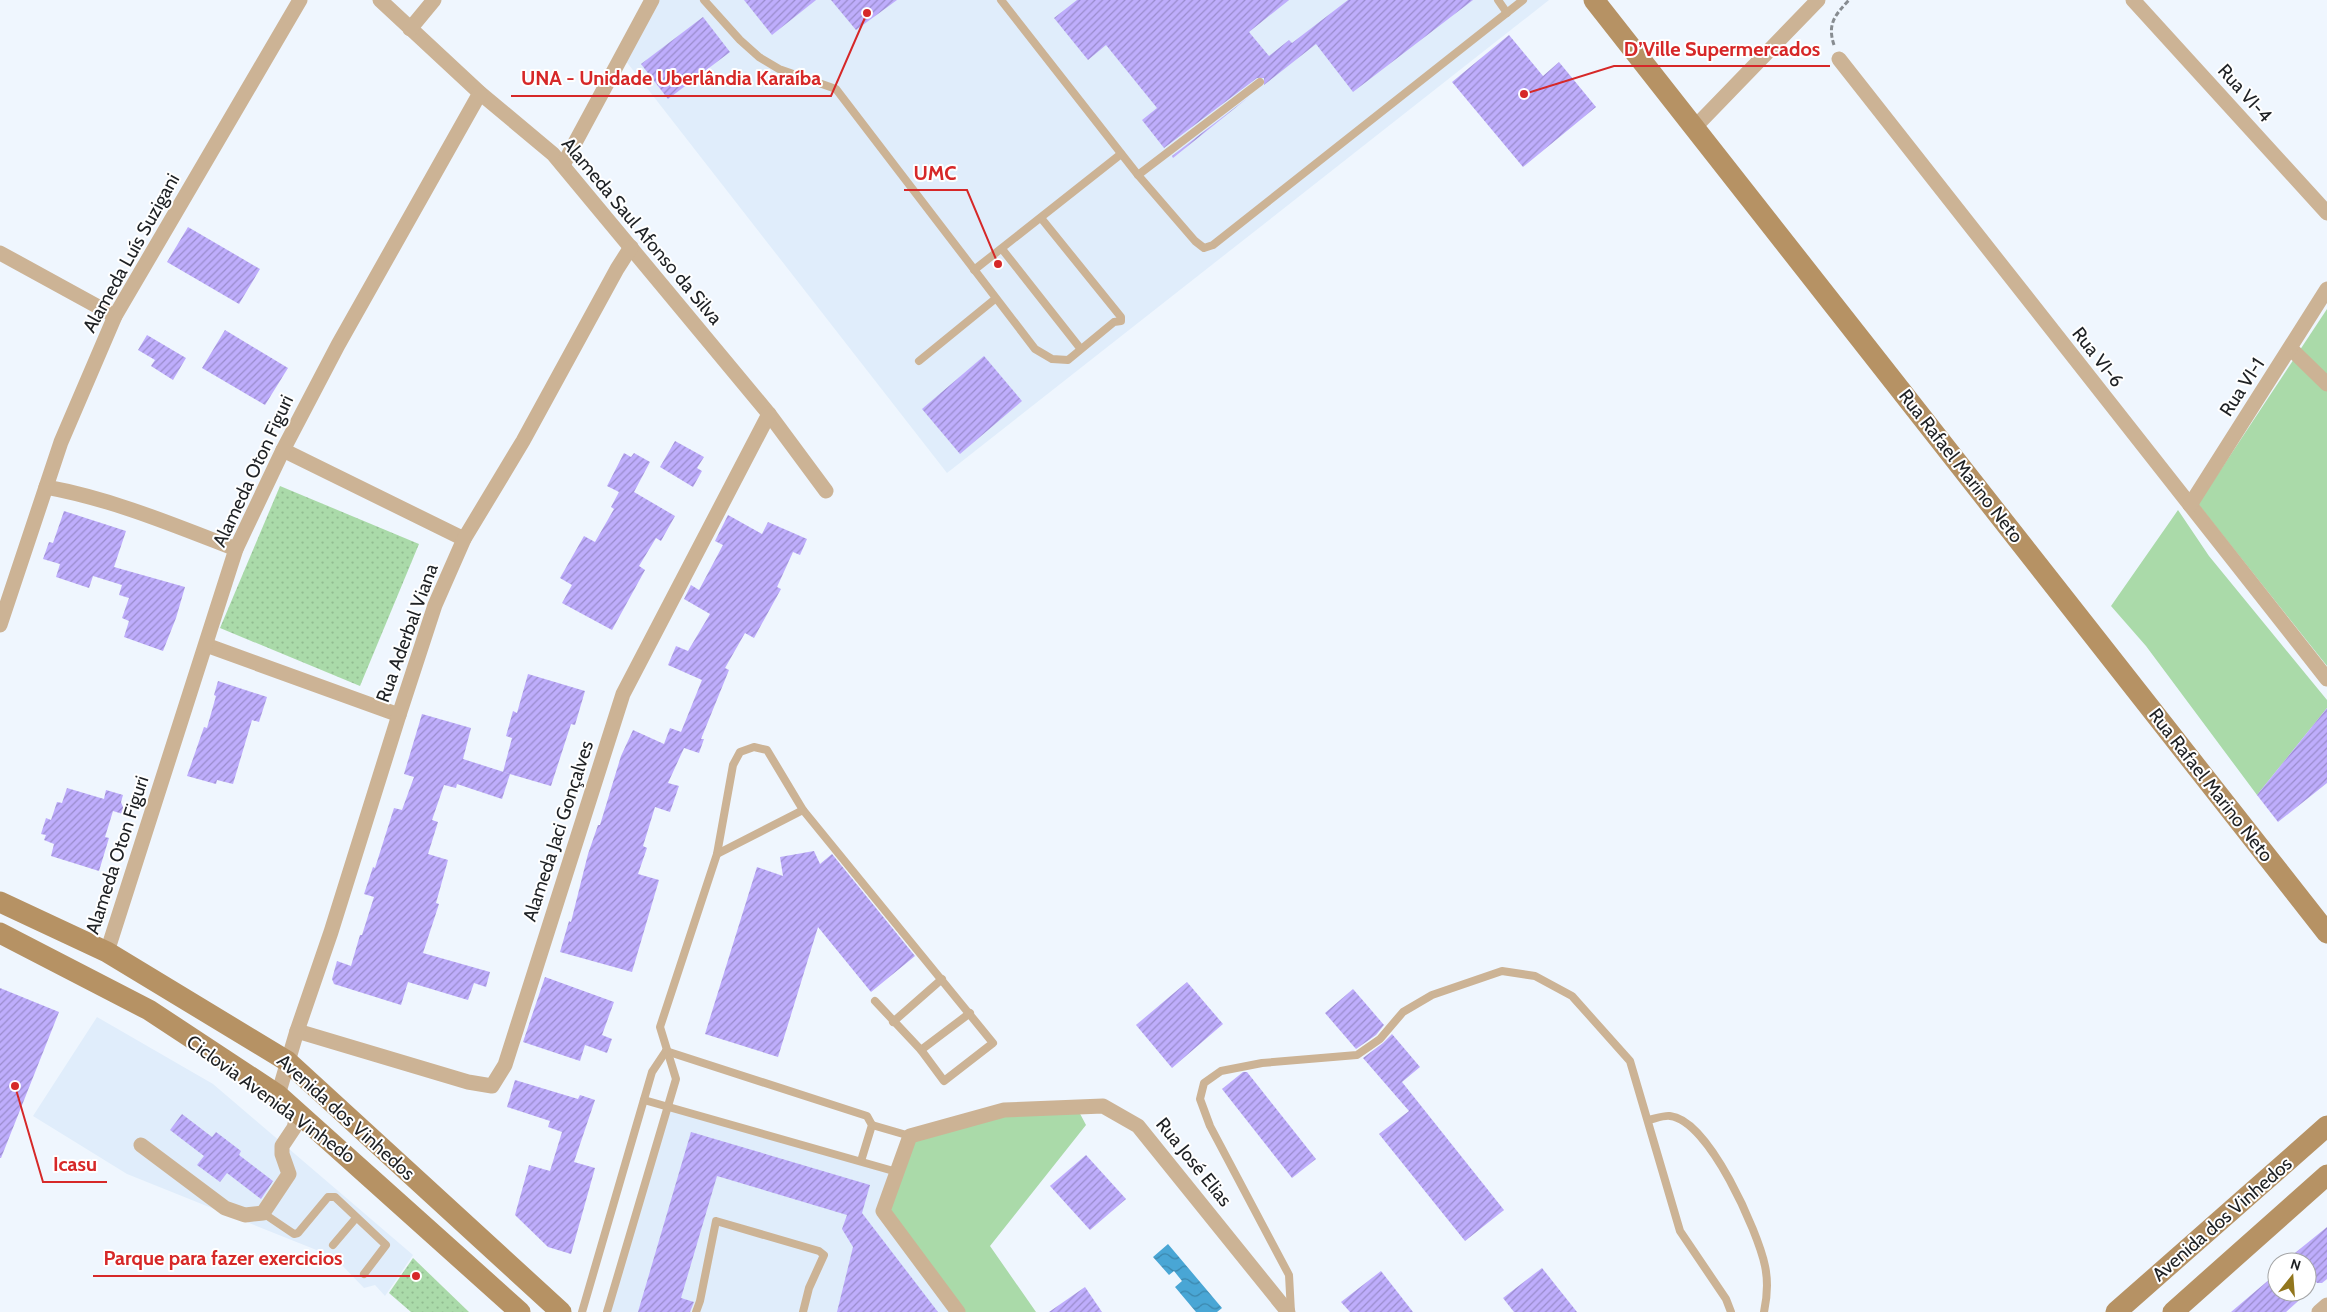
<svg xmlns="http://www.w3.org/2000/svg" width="2327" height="1312" viewBox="0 0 2327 1312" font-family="Cabin,sans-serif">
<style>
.built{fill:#e0edfb}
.grass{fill:url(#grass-dots)}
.garden{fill:#aadaa9}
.water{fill:url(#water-waves)}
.building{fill:url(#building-hatch)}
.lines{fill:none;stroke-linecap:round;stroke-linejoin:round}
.path{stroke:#878c91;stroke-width:3;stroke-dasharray:5 2.5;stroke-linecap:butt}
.lane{stroke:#ccb395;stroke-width:8}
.street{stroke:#ccb395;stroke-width:15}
.secondary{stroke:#b69264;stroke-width:21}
.labels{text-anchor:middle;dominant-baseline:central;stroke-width:4;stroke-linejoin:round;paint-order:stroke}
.street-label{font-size:19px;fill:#1e2124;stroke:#fff}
.leader{fill:none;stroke:#d62828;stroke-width:2}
.callout-dot{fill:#d62828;stroke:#fff;stroke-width:2}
.callout-label{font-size:20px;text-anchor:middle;font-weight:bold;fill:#d62828;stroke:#fff;stroke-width:4;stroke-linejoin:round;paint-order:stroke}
</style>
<defs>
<pattern id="grass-dots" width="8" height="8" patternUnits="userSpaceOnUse" patternTransform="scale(1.25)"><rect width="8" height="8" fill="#aadaa9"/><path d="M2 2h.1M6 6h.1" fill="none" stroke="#92bb91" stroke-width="1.8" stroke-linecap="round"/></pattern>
<pattern id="water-waves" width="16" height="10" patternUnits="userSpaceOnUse" patternTransform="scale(1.25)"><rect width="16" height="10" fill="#49a6d5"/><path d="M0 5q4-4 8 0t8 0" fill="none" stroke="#3c87ad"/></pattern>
<pattern id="building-hatch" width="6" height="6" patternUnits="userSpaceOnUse" patternTransform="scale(1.25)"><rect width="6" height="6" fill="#beadfc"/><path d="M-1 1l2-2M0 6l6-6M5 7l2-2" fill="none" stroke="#9a8ccc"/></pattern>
</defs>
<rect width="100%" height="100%" fill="#eff6fe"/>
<!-- built -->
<g class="built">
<path d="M652 0H1549L947 473 622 56Z"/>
<path d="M97 1017 213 1084 413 1255 385 1296 375 1285 364 1288 334 1257 127 1174 33 1116Z"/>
<path d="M668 1107 897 1172 958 1312H607Z"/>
</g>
<!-- grass -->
<g class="grass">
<path d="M280 486 419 544 360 686 220 628Z"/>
<path d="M413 1258 469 1312H411L389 1293Z"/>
</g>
<!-- garden -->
<g class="garden">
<path d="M2327 309V666L2198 504Z"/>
<path d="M2178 510 2209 556 2327 700V708L2257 795 2146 646 2111 606Z"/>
<path d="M1077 1108 1086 1125 990 1246 1036 1312H958L883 1211 910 1136 1004 1110Z"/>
</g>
<!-- water -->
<path class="water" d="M1168 1244 1222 1308 1217 1312H1196L1175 1287 1182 1281 1174 1271 1169 1275 1153 1257Z"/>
<!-- building -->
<g class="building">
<path d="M744 0H816L772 35Z"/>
<path d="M831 0H897L856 30Z"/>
<path d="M1077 0H1289L1249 32 1269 56 1289 40 1292 43 1348 0H1473L1353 92 1316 44 1264 85V78H1257L1164 148 1142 120 1157 108 1106 45 1088 60 1054 18Z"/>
<path d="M703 17 730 52 668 99 641 64Z"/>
<path d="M1509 35 1543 76 1559 62 1596 107 1523 167 1452 82Z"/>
<path d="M1250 96 1173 158 1172 156Z"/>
<path d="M188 227 260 269 239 304 167 262Z"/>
<path d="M225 330 288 368 265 405 202 368Z"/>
<path d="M147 335 186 358 173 380 151 366 155 360 138 350Z"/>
<path d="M984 356 1022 401 960 454 922 409Z"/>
<path d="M675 441 704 457 697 468 702 471 693 487 660 467Z"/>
<path d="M624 453 631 457 634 453 650 462 634 492 675 516 661 541 656 538 639 566 645 570 612 630 562 603 572 585 560 578 584 536 595 542 614 509 611 507 619 492 607 486Z"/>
<path d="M64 511 126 531 114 567 185 587 176 618 163 651 124 637 129 621 122 618 129 598 119 595 122 585 93 576 89 588 56 577 60 564 43 559 49 542 53 543Z"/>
<path d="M728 515 762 534 768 522 807 539 800 555 793 552 777 587 781 589 754 638 745 633 725 668 729 670 701 739H704L699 753 684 748 668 783 679 786 670 812 655 807 643 846 647 848 638 874 659 880 632 972 560 952 569 921 571 922 588 854 598 825H600L621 756 633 730 664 744 670 728 681 732 702 680 668 665 676 646 688 651 710 614 684 599 691 585 699 590 723 545 715 541Z"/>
<path d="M528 674 585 691 575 725 571 724 551 786 503 772 512 738 506 736 513 711 517 713Z"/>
<path d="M218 681 267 697 259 722 252 720 233 784 217 780 216 784 187 776 204 727 207 728 216 696 214 695Z"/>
<path d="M2327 708V783L2278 822 2257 795Z"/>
<path d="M422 714 471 728 463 759 510 774 502 799 457 784 456 788 444 785 432 820 438 822 428 854 448 860 436 903 439 904 423 953 490 972 486 987 474 983 468 1000 408 982 401 1005 334 984 332 979 337 961 351 966 360 935H362L374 897 364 894 373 867 375 868 394 808 402 810 414 777 404 774Z"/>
<path d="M67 788 104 799 106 790 123 795 121 802 126 815 113 811 105 837 109 838 99 871 51 856 54 844 44 840 46 835 41 834 46 818 51 820 57 802 62 803Z"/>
<path d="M814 851 820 864 832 854 915 956 871 992 818 927 778 1057 705 1034 757 867 783 876 780 857Z"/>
<path d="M545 977 614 1002 602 1035 612 1039 607 1053 585 1045 580 1061 523 1042Z"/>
<path d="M1187 982 1223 1024 1172 1068 1136 1025Z"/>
<path d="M0 988 59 1012 1 1158H0Z"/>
<path d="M1353 989 1384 1025 1376 1035 1356 1049 1325 1013Z"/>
<path d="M1392 1034 1420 1067 1402 1082 1504 1210 1465 1241 1379 1134 1409 1111 1363 1058 1383 1043Z"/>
<path d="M1243 1072H1247L1316 1159 1292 1178 1222 1089Z"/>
<path d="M515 1080 578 1099 580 1095 595 1100 574 1162 595 1168 571 1254 548 1247 515 1215 529 1165 550 1171 562 1132 548 1127 550 1121 507 1107Z"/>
<path d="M182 1114 212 1137 216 1132 241 1151 239 1155 273 1181 261 1199 227 1173 220 1182 197 1165 204 1156 170 1130Z"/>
<path d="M691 1132 870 1185 862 1213 938 1312H837L853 1247 842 1229 847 1215 717 1176 681 1298 694 1302 690 1312H638Z"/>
<path d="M1086 1155 1126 1199 1090 1230 1050 1186Z"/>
<path d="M2327 1227V1279L2322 1283H2317L2307 1272V1262H2284Z"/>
<path d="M1542 1268 1577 1312H1514L1503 1298Z"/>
<path d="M1381 1271 1413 1312H1350L1341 1302Z"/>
<path d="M2277 1273V1292H2308L2286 1312H2231Z"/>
<path d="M1085 1287 1102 1312H1049Z"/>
</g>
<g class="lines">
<!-- path -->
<path class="path" d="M1834 45C1827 24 1835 15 1849 0"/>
<!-- lane -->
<g class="lane">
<path d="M704 0 740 40 759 57 779 69 836 89 1035 349 1052 359 1068 360 1114 322 1121 321V317L1041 218"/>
<path d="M1001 0 1138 175 1195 241 1204 248 1213 245 1523 0"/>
<path d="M1498 0 1507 13"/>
<path d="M1138 175 1260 82"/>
<path d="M1002 249 1080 348"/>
<path d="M974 270 1121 154"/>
<path d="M919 361 995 299"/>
<path d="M717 854 733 765 740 752 754 747 767 750 803 810"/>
<path d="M893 1022 942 979"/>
<path d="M921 1050 970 1013"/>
<path d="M666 1051 867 1116 872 1125 861 1161"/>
<path d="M644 1100 897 1172"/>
<path d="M1648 1120C1654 1119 1664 1115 1670 1116 1709 1120 1758 1232 1765 1266 1768 1280 1767 1298 1764 1312"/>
<path d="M872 1125 910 1136"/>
<path d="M263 1213 294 1234 298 1233 328 1197H335L386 1245 364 1274"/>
<path d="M333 1245 356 1218"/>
<path d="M582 1312 652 1072 666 1051"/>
<path d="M607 1312 676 1079 660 1027 717 854 803 810 993 1043 944 1081 921 1050 875 1001"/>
<path d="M696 1312 700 1301 716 1221 819 1251 824 1255 809 1288 803 1312"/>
<path d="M1291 1312 1289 1275 1210 1126 1200 1099 1204 1083 1221 1071 1262 1063 1357 1055 1380 1039 1403 1012 1432 995 1502 971 1535 976 1572 996 1630 1061 1680 1231 1726 1299 1731 1312"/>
</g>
<!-- street -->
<g class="street">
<path d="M380 0 480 93 553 154 769 414 826 491"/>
<path d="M2133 0 2327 213"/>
<path d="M410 29 434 0"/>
<path d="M1839 59 2327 679"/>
<path d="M1695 127 1818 0"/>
<path d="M563 165 652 0"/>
<path d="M0 253 115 316"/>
<path d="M2291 349 2327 384"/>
<path d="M283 450 464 539"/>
<path d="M46 487C112 499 174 525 236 549"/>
<path d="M2190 505 2327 289"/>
<path d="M0 625 61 442 115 316 300 0"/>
<path d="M206 645 399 715"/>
<path d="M107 952 236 549 283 450 338 345 480 93"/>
<path d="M297 1031 468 1082 492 1086 505 1065 623 694 769 414"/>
<path d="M278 1095 297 1031 331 932 399 715 435 605 464 539 523 441 617 269 631 247"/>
<path d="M141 1145 225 1208 245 1215 263 1213 289 1174 282 1154V1146L294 1128 298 1112"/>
<path d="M958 1312 883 1211 910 1136 1004 1110 1103 1106 1138 1126 1288 1312"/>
<path d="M2319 1312 2327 1305"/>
</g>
<!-- secondary -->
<g class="secondary">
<path d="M1594 0 2327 933"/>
<path d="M0 902 107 952 287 1061 561 1312"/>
<path d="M0 933 149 1010 278 1095 520 1312"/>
<path d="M2116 1312 2327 1126"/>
<path d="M2173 1312 2327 1175"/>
</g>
</g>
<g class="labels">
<!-- street labels -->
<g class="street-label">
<text transform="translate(2245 93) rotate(48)">Rua VI-4</text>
<text transform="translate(642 231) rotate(50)">Alameda Saul Afonso da Silva</text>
<text transform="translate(131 253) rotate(-61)">Alameda Luís Suzigani</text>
<text transform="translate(2098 357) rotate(52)">Rua VI-6</text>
<text transform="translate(2242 387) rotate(-57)">Rua VI-1</text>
<text transform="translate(1961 466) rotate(52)">Rua Rafael Marino Neto</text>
<text transform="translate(253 471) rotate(-65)">Alameda Oton Figuri</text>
<text transform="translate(407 633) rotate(-70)">Rua Aderbal Viana</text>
<text transform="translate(2211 785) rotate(52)">Rua Rafael Marino Neto</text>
<text transform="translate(558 831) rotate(-72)">Alameda Jaci Gonçalves</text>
<text transform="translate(117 855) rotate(-72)">Alameda Oton Figuri</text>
<text transform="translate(271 1099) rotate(36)">Ciclovia Avenida Vinhedo</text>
<text transform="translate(346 1117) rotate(42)">Avenida dos Vinhedos</text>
<text transform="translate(1194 1162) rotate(51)">Rua José Elias</text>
<text transform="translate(2222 1219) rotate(-41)">Avenida dos Vinhedos</text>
</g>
</g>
<!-- callouts -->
<path class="leader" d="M1524 94L1614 66H1830M867 13L831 96H511M998 264L967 190H904M15 1086L43 1182H107M416 1276L352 1276H93"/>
<g class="callout-dot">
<circle cx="1524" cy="94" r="5"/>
<circle cx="867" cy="13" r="5"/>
<circle cx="998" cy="264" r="5"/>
<circle cx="15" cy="1086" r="5"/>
<circle cx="416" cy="1276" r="5"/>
</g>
<g class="callout-label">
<text x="1722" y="56">D’Ville Supermercados</text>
<text x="671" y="85">UNA - Unidade Uberlândia Karaíba</text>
<text x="935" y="180">UMC</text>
<text x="75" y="1171">Icasu</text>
<text x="223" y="1265">Parque para fazer exercicios</text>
</g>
<!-- north arrow -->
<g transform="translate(2292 1277) rotate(17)"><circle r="24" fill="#ffffff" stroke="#a5a6a7"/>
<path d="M0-4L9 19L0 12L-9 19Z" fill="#92761d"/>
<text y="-8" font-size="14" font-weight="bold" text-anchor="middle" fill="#1e2124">N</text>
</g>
</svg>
